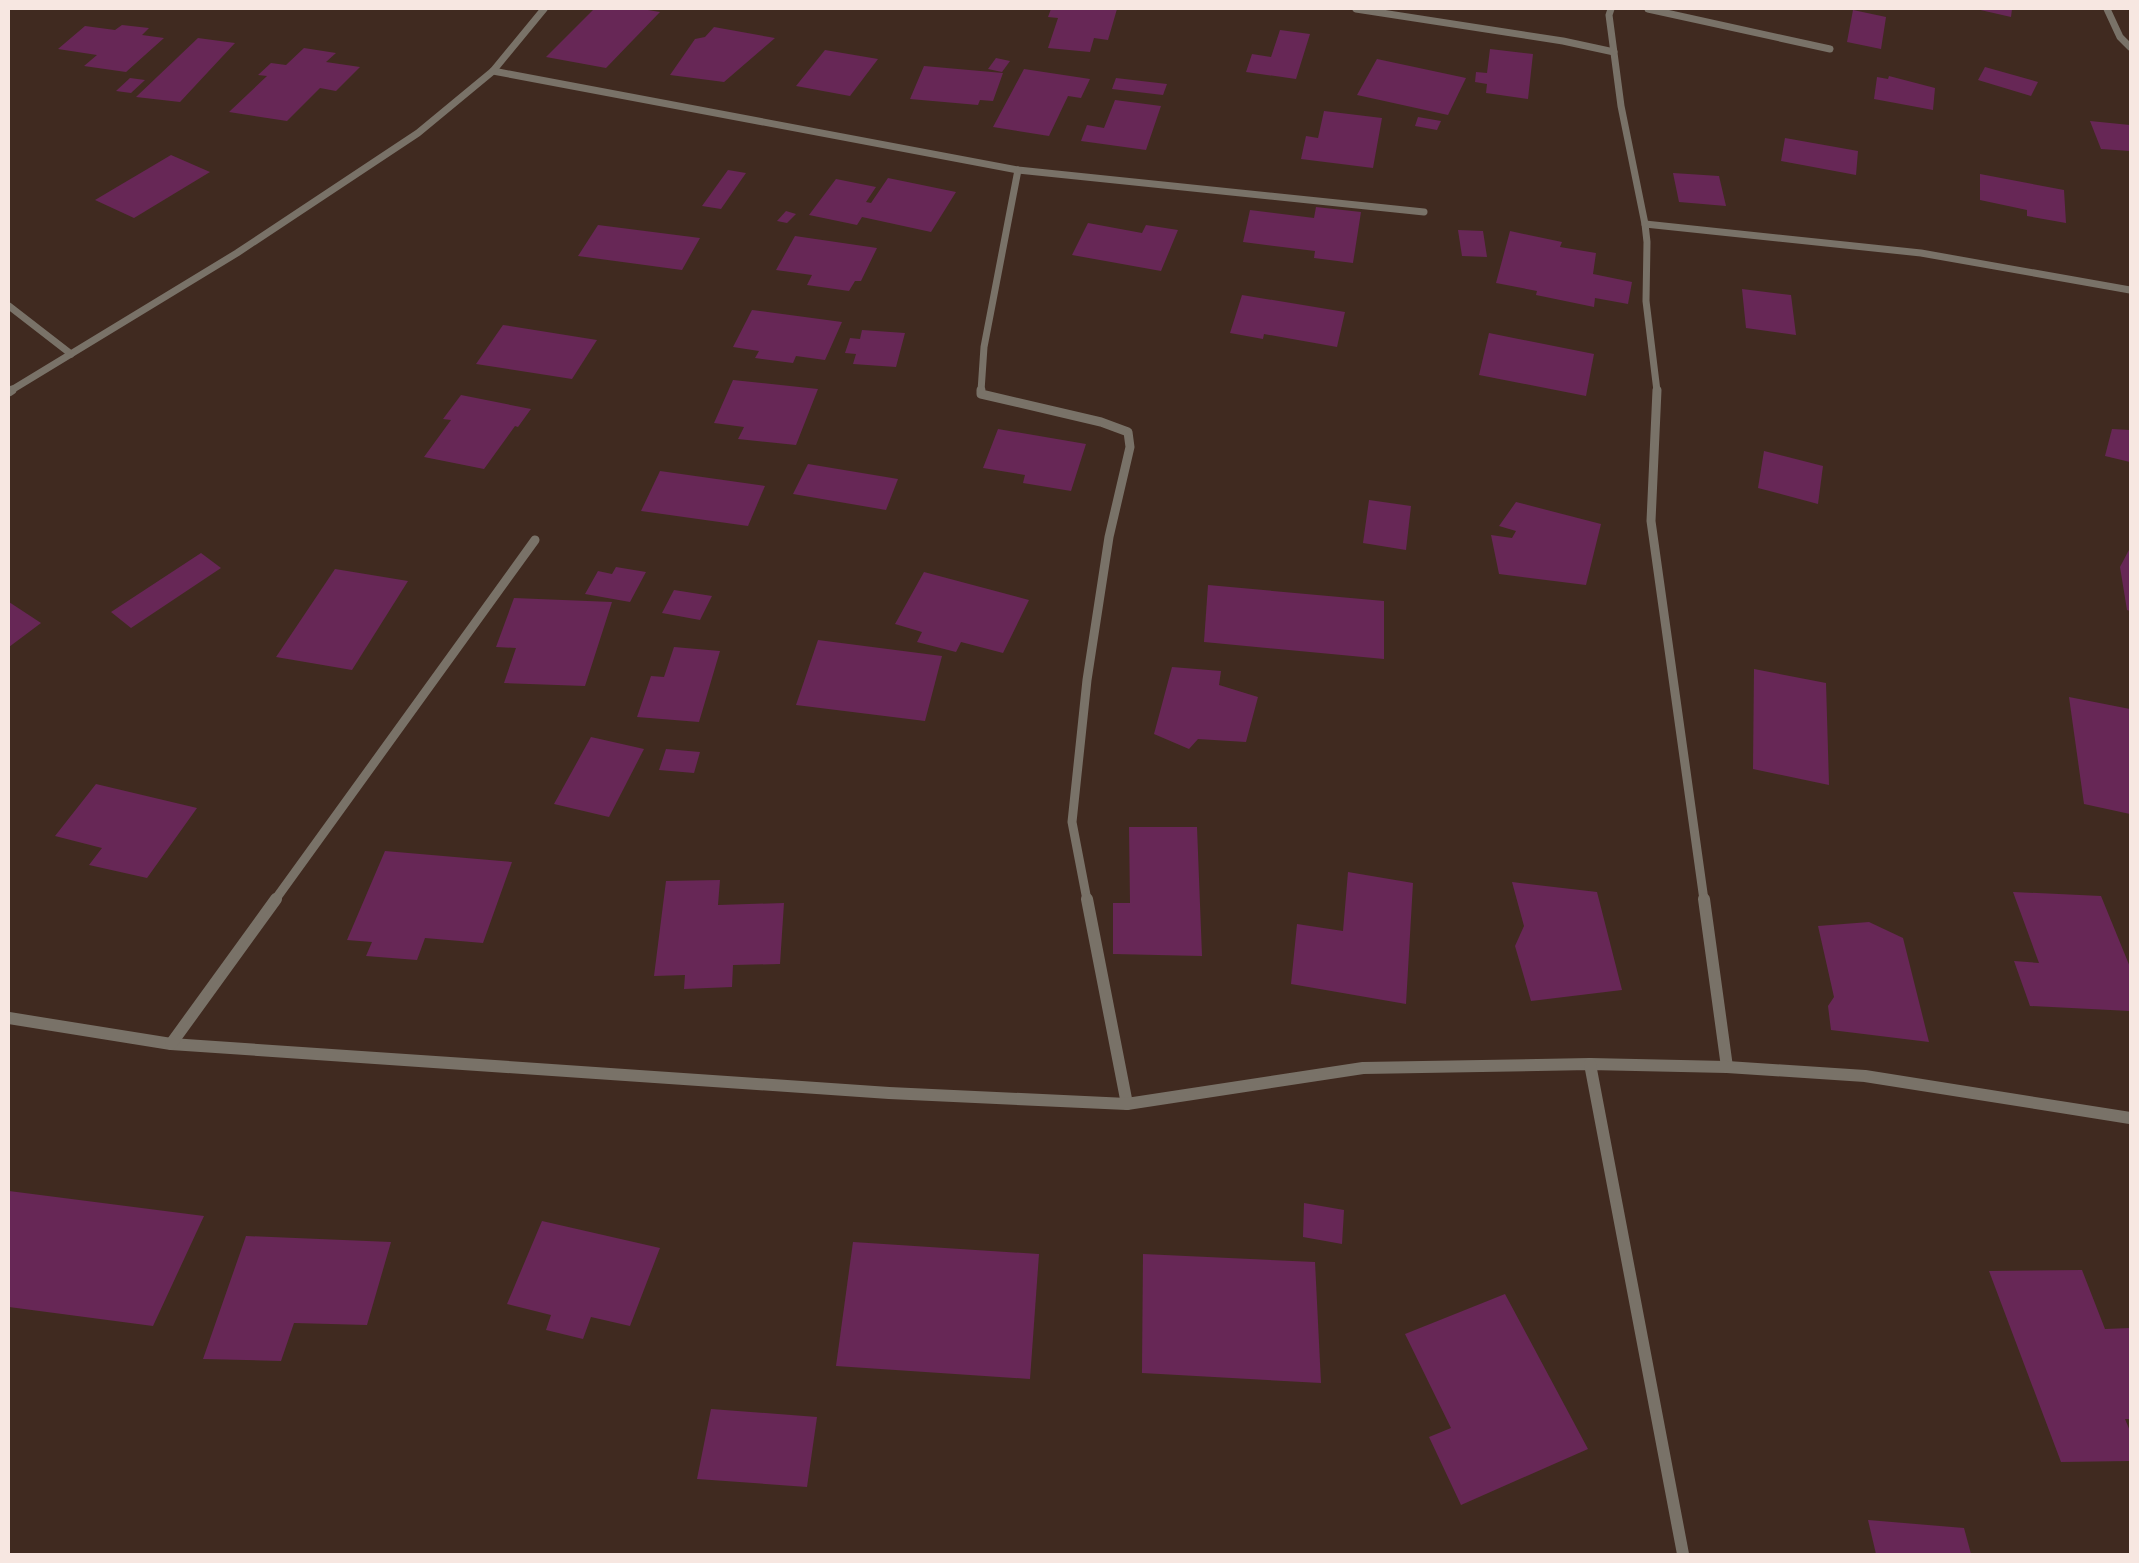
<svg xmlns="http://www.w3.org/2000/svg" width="2139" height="1563" viewBox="0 0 2139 1563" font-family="'Varela Round',sans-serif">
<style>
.building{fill:#672756}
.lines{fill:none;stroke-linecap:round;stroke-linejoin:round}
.street-far2{stroke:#797268;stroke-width:7}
.street-far1{stroke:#797268;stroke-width:9}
.street{stroke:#797268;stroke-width:12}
</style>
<rect width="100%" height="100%" fill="#402a20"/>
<!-- building -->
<g class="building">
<path d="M594 9H642L660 12 606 68 546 57Z"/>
<path d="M1051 9H1117L1108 40 1094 38 1090 52 1048 48 1058 18 1048 17Z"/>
<path d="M1976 9H2012L2011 17Z"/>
<path d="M1853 10 1886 17 1881 49 1847 42Z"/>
<path d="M122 25 149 28 142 35 164 38 126 72 84 66 97 55 58 49 85 26 115 30Z"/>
<path d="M714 27 775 38 724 82 670 75 695 39 705 37Z"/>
<path d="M1280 30 1310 34 1296 79 1246 72 1252 54 1271 57Z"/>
<path d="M198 38 235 43 180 102 136 97Z"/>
<path d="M304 48 336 53 326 62 360 67 336 91 320 88 287 121 229 112 267 76 258 75 271 63 286 65Z"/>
<path d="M1490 49 1533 54 1528 99 1486 93 1487 84 1475 82 1476 72 1487 73Z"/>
<path d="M825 50 878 59 850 96 796 86Z"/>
<path d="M996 58 1010 61 1002 72 988 69Z"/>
<path d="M1377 59 1466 78 1448 115 1357 95Z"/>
<path d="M924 66 1003 73 993 101 980 100 978 105 910 99Z"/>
<path d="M1985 67 2038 82 2031 96 1978 80Z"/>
<path d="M1024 69 1090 79 1081 98 1068 96 1049 136 993 127Z"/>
<path d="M1889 76 1935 88 1933 110 1874 99 1877 77 1888 79Z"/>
<path d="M130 78 145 80 131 93 116 91Z"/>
<path d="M1116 78 1167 84 1163 95 1112 89Z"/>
<path d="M1115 100 1161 106 1146 150 1081 141 1087 125 1104 128Z"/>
<path d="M1324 111 1382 118 1373 168 1301 159 1306 136 1318 138Z"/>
<path d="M1418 117 1441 121 1437 130 1415 126Z"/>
<path d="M2090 121 2130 125V151L2101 149Z"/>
<path d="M1785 138 1858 151 1856 175 1781 161Z"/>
<path d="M171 155 210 172 134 218 95 200Z"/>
<path d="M728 170 746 173 721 209 702 206Z"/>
<path d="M1673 173 1719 176 1726 206 1679 202Z"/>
<path d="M1980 174 2064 190 2066 223 2027 216V210L1980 200Z"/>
<path d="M888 178 956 192 931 232 862 217 857 225 809 215 836 179 876 187 866 202 871 203Z"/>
<path d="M1316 207 1361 212 1353 263 1314 258 1315 251 1243 242 1250 210 1314 218Z"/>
<path d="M786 211 796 214 787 223 777 221Z"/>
<path d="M1088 223 1142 233 1146 225 1178 230 1161 271 1072 255Z"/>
<path d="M598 225 700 238 682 270 578 256Z"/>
<path d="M1458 230 1483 231 1487 257 1462 256Z"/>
<path d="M1510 231 1562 242 1560 247 1596 253 1593 274 1632 282 1628 304 1595 298 1594 307 1536 295 1537 291 1496 283Z"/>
<path d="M795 236 877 248 861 281H855L849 291 807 285 812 275 776 270Z"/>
<path d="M1742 289 1791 295 1796 335 1746 328Z"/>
<path d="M1242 295 1345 312 1337 347 1264 334 1263 339 1230 333Z"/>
<path d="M752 310 842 322 825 360 796 356 793 363 755 358 759 351 733 347Z"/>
<path d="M503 325 597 340 572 379 476 364Z"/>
<path d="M862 330 905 333 896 367 853 364 856 354 845 353 850 338 860 339Z"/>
<path d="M1489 333 1594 354 1586 396 1479 375Z"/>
<path d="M733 380 818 389 796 445 738 439 744 427 714 423Z"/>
<path d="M461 395 531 409 518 427 515 426 484 469 424 457 451 420 443 419Z"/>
<path d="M998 429 1086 444 1071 491 1023 483 1025 475 983 468Z"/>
<path d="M2112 429 2130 430V462L2105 456Z"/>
<path d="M1764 451 1823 466 1818 504 1758 488Z"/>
<path d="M808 464 898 479 886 510 793 494Z"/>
<path d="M660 471 765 486 748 526 641 511Z"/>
<path d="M1369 500 1411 506 1406 550 1363 543Z"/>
<path d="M1516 502 1601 524 1586 585 1499 574 1491 535 1512 538 1516 531 1499 526Z"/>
<path d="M2130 548V611L2127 610 2120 567Z"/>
<path d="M201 553 221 568 131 628 111 612Z"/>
<path d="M616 567 646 572 630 602 585 594 598 571 612 574Z"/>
<path d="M335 569 408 581 352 670 276 657Z"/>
<path d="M924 572 1029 600 1003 653 961 642 956 652 917 642 922 632 895 624Z"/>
<path d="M1208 585 1384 601V659L1204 642Z"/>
<path d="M674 590 712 596 700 620 662 613Z"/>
<path d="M514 598 612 602 585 686 504 683 516 648 496 647Z"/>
<path d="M9 602 41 623 9 647Z"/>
<path d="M818 640 942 656 925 721 796 705Z"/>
<path d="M674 647 720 651 699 722 637 717 651 676 664 677Z"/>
<path d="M1172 667 1221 671 1219 685 1258 697 1246 742 1198 739 1189 749 1154 734Z"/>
<path d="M1754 669 1826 683 1829 785 1753 769Z"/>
<path d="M2069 697 2130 709V814L2084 804Z"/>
<path d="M591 737 644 749 609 817 554 804Z"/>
<path d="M666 749 700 752 694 773 659 770Z"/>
<path d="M96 784 197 808 147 878 89 865 102 848 55 836Z"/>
<path d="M1129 827H1197L1202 956 1113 954V903H1130Z"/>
<path d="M385 851 512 862 483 943 425 938 417 960 366 956 372 942 347 940Z"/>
<path d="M1348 872 1413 883 1406 1004 1291 984 1297 924 1343 931Z"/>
<path d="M720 880 718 905 784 903 780 964 733 965 732 987 684 989 685 975 654 976 666 881Z"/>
<path d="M1512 882 1597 892 1622 990 1531 1001 1515 946 1524 926Z"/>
<path d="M2013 892 2101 896 2130 967V1011L2030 1006 2014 961 2039 963Z"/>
<path d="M1869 922 1903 938 1929 1042 1831 1030 1828 1006 1834 997 1818 926Z"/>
<path d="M9 1191 204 1216 153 1326 9 1307Z"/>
<path d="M1304 1203 1344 1210 1342 1244 1303 1237Z"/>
<path d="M542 1221 660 1248 630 1326 591 1317 583 1339 546 1330 551 1315 507 1304Z"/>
<path d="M246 1236 391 1242 367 1325 294 1323 281 1361 203 1359Z"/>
<path d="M853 1242 1039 1254 1030 1379 836 1366Z"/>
<path d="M1143 1254 1315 1262 1321 1383 1142 1373Z"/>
<path d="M2082 1270 2105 1329 2130 1328V1419H2125L2130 1431V1461L2061 1462 1989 1271Z"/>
<path d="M1505 1294 1588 1449 1461 1505 1429 1437 1451 1428 1405 1334Z"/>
<path d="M711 1409 817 1417 807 1487 697 1479Z"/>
<path d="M1868 1520 1964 1528 1971 1554H1876Z"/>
</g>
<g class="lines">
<!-- street-far2 -->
<g class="street-far2">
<path d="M1356 9 1563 41 1614 52"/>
<path d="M1611 9 1609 15 1621 106 1645 224 1647 242 1646 301 1657 391"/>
<path d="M1648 9 1830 49"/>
<path d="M2107 9 2120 37 2130 47"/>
<path d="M493 71 1018 170 1424 212"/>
<path d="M1645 224 1921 253 2130 290"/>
<path d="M9 306 71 354"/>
<path d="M10 391 237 253 418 133 493 71 544 9"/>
<path d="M981 391 984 347 1018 170"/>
</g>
<!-- street-far1 -->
<g class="street-far1">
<path d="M981 390V394L1101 422 1128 432 1130 447 1109 537 1087 680 1072 822 1087 900"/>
<path d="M1657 390 1651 521 1704 900"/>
<path d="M9 392 12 390"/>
<path d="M275 900 535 540"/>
</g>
<!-- street -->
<g class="street">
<path d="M1087 899 1127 1104"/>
<path d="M1704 899 1727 1067"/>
<path d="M9 1018 171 1044 889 1093 1127 1104 1363 1068 1590 1064 1727 1067 1865 1076 2130 1118"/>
<path d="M171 1044 276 899"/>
<path d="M1590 1064 1683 1554"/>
</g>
</g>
<!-- border -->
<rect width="2139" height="1563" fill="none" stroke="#f7e7e1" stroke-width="20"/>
</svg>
